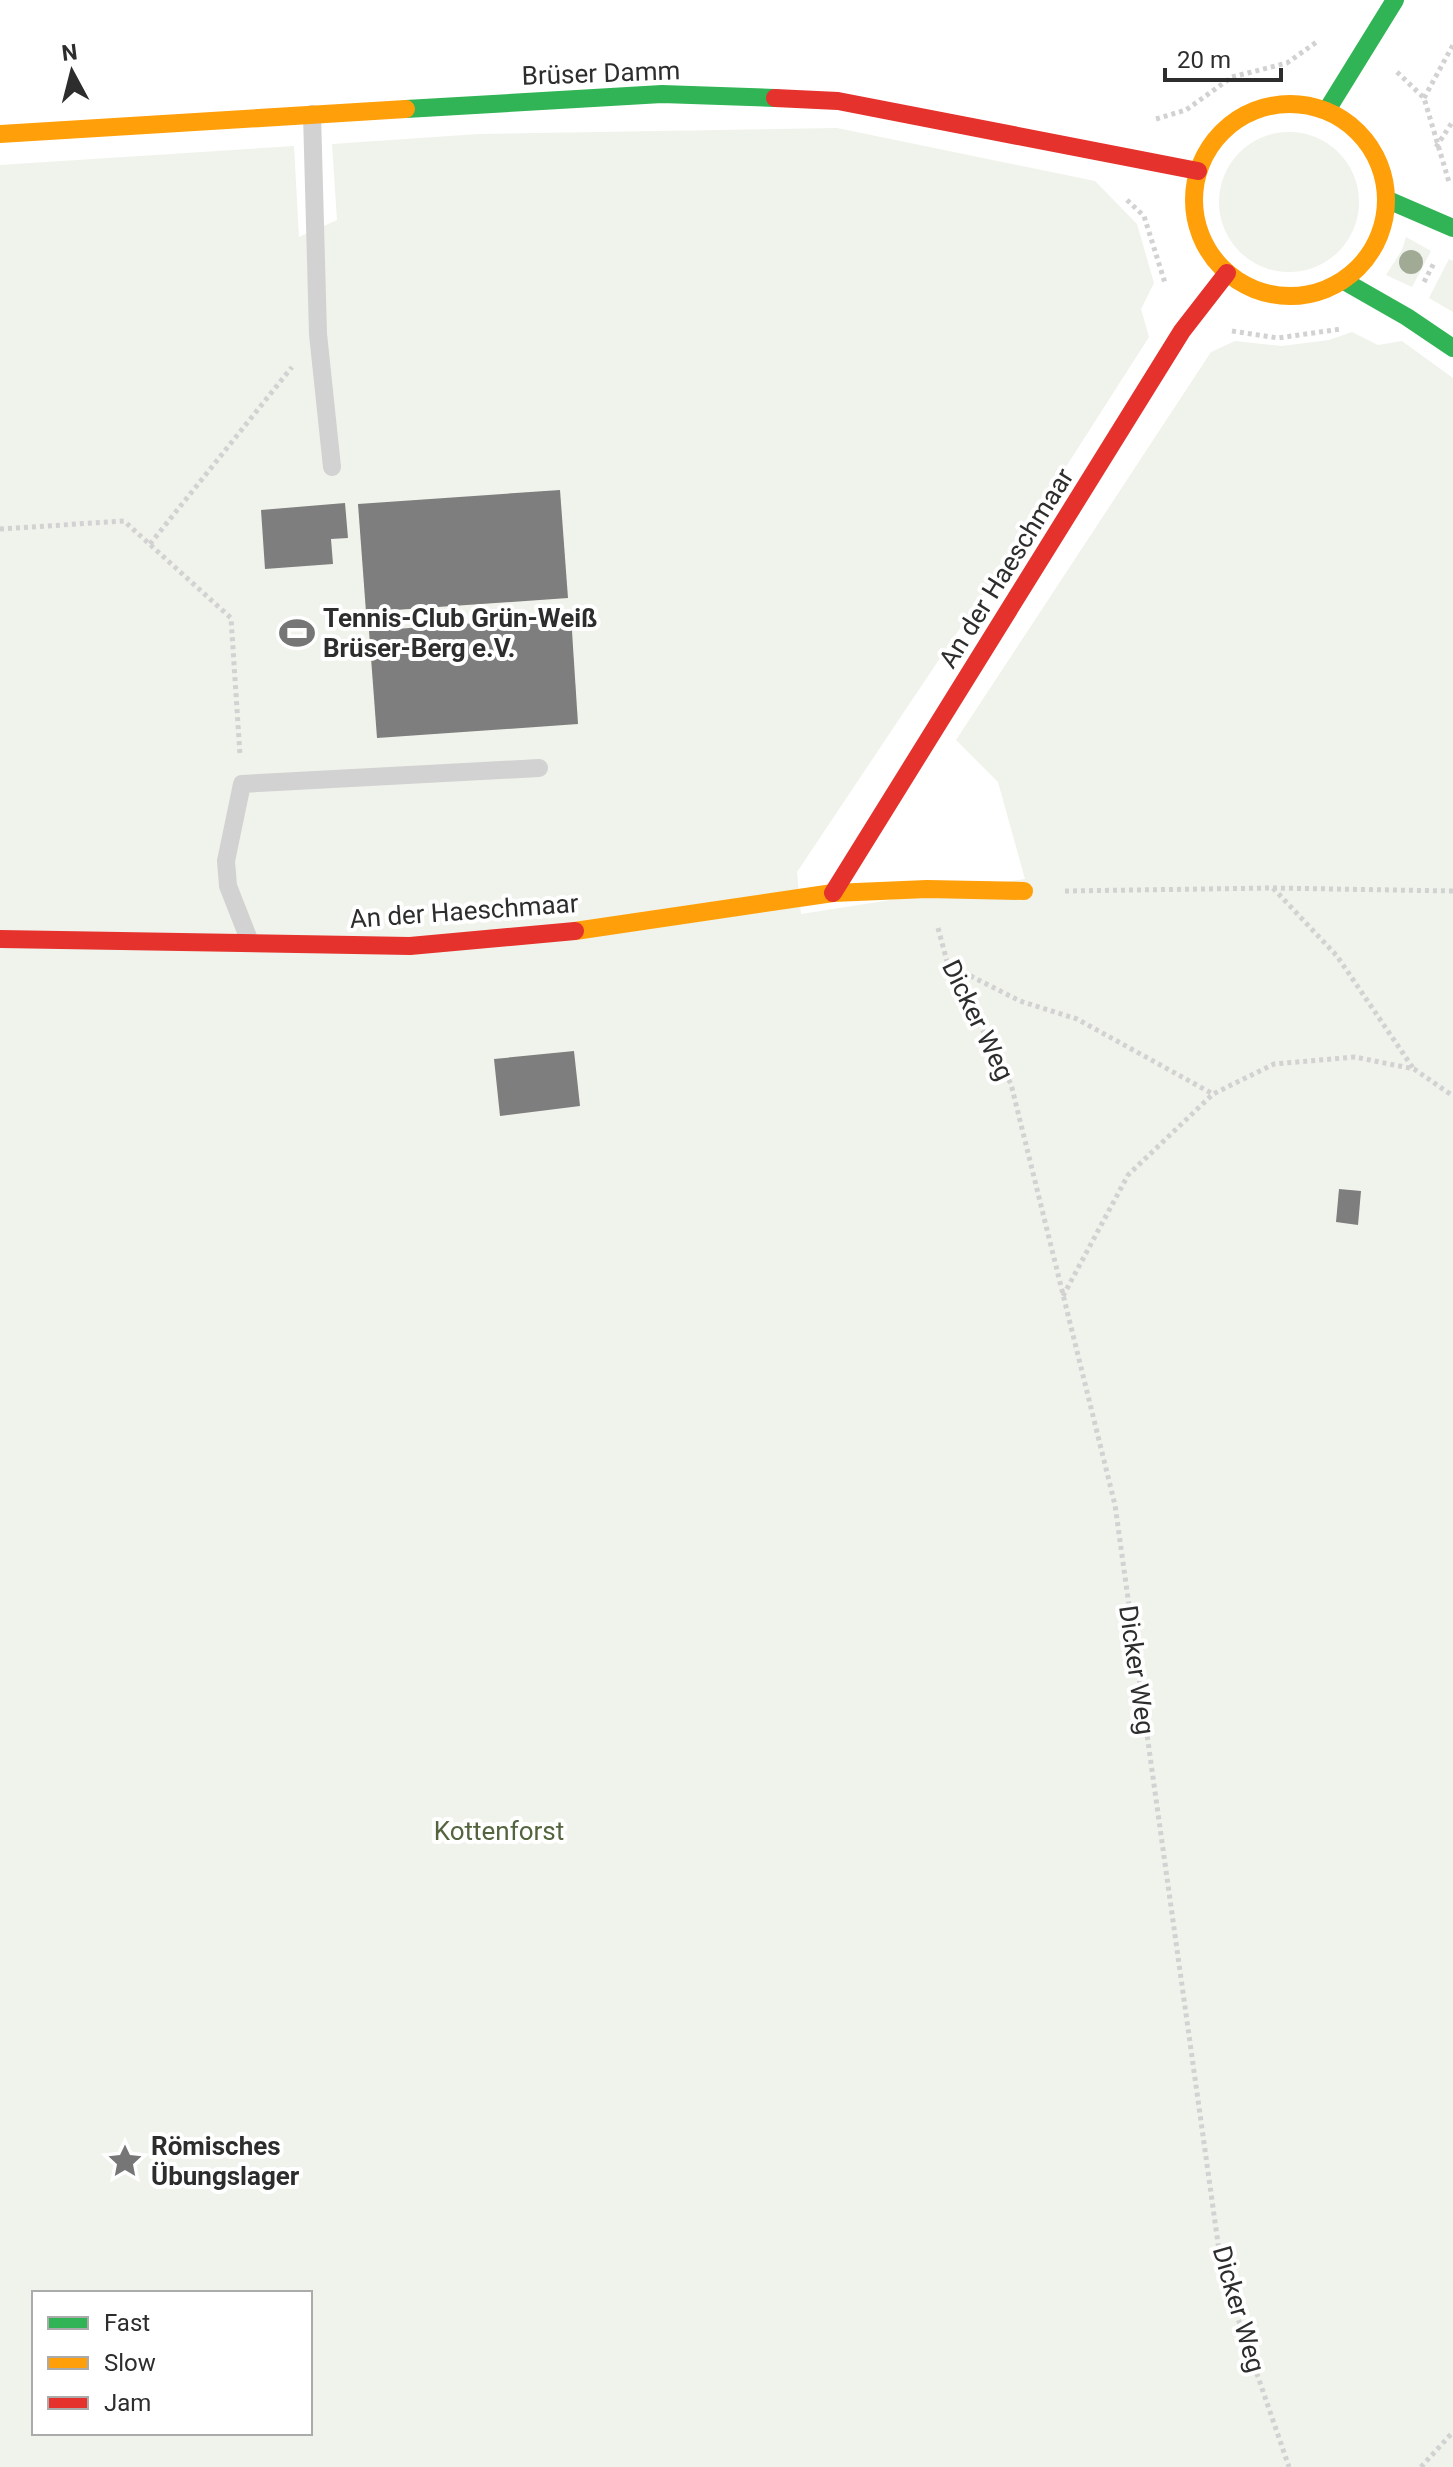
<svg xmlns="http://www.w3.org/2000/svg" width="1453" height="2467" viewBox="0 0 1453 2467" font-family="Roboto,sans-serif">
<style>
.green{fill:#f0f3eb;fill-rule:evenodd}
.building{fill:#7e7e7e}
.lines{fill:none;stroke-linecap:round;stroke-linejoin:round}
.path{stroke:#d2d2d2;stroke-width:5;stroke-dasharray:4 4;stroke-linecap:butt}
.lane{stroke:#d2d2d2;stroke-width:18}
.fast{stroke:#30b455;stroke-width:18}
.slow{stroke:#ff9f0a;stroke-width:18}
.jam{stroke:#e5322d;stroke-width:18}
.tree{fill:#a1aa95}
.labels{text-anchor:middle;dominant-baseline:central;stroke-width:8;stroke-linejoin:round;paint-order:stroke}
.street-label{font-size:26px;fill:#2d2d2d;stroke:#fff}
.poi-label{font-size:26px;font-weight:bold;fill:#2d2d2d;stroke:#fff;text-anchor:start}
.park-label{font-size:26px;fill:#54643e;stroke:#fff}
</style>
<rect width="100%" height="100%" fill="#fff"/>
<!-- green -->
<g class="green">
<path d="M837 128 1095 181 1137 224 1154 283 1141 309 1149 337 1023 534 797 872 801 914 1025 879 998 782 956 740 1211 352 1235 341 1282 346 1329 340 1352 332 1378 345 1402 341 1453 378V2467H0V165L294 146 299 237 337 220 332 144 479 134ZM34 2293H310V2433H34Z"/>
<circle cx="1289" cy="202" r="70"/>
<path d="M1406 237 1431 251 1412 287 1386 275 1402 250Z"/>
<path d="M1449 259 1453 261V312L1429 298Z"/>
</g>
<!-- building -->
<g class="building">
<path d="M560 490 568 598 366 612 358 504Z"/>
<path d="M345 503 348 538 331 539 333 564 265 569 261 510Z"/>
<path d="M571 616 578 724 377 738 369 631Z"/>
<path d="M574 1051 580 1106 500 1116 494 1059Z"/>
<path d="M1339 1189 1361 1191 1358 1225 1336 1222Z"/>
</g>
<g class="lines">
<!-- path -->
<g class="path">
<path d="M1397 72 1424 98 1449 182"/>
<path d="M1424 98 1453 45"/>
<path d="M1156 119 1186 110 1232 77 1287 63 1318 41"/>
<path d="M1436 147 1453 121"/>
<path d="M1127 200 1144 216 1165 283"/>
<path d="M1424 282 1434 263"/>
<path d="M1232 331 1278 338 1341 329"/>
<path d="M0 529 124 521 231 618 240 755"/>
<path d="M150 544 292 367"/>
<path d="M1273 888 1337 956 1413 1068"/>
<path d="M1065 891 1273 888 1453 891"/>
<path d="M938 928 948 965 1011 1084 1115 1505 1222 2272 1289 2467"/>
<path d="M949 965 1020 1001 1077 1019 1213 1094 1274 1064 1355 1057 1414 1069 1453 1096"/>
<path d="M1063 1296 1128 1175 1213 1094"/>
<path d="M1421 2467 1453 2432"/>
</g>
<!-- lane -->
<g class="lane">
<path d="M312 114 318 334 332 467"/>
<path d="M250 942 228 886 226 861 242 784 539 768"/>
</g>
<!-- fast -->
<g class="fast">
<path d="M406 109 662 94 775 98"/>
<path d="M1327 110 1395 0"/>
<path d="M1388 200 1453 228"/>
<path d="M1344 281 1407 317 1453 348"/>
</g>
<!-- slow -->
<g class="slow">
<circle cx="1290" cy="200" r="96"/>
<path d="M0 134 406 109"/>
<path d="M575 931 833 893 927 889 1024 891"/>
</g>
<!-- jam -->
<g class="jam">
<path d="M775 98 838 101 1198 171"/>
<path d="M833 893 1182 331 1227 273"/>
<path d="M0 939 410 946 575 931"/>
</g>
</g>
<!-- trees -->
<circle class="tree" cx="1411" cy="262" r="12"/>
<!-- icons -->
<defs>
<g id="stadium-bare" transform="scale(2.76)"><path d="M0-5a6.5 5 0 1 0 0 10a6.5 5 0 1 0 0-10ZM-3.5-1.8h7v3.6h-7Z" fill="#767676" stroke="#fff" stroke-width="2.5" paint-order="stroke"/></g>
<g id="sight-bare" transform="scale(2.76)"><path d="M0-6L1.8-2.2L6-1.7L2.9 1.2L3.7 5.4L0 3.3L-3.7 5.4L-2.9 1.2L-6-1.7L-1.8-2.2Z" fill="#767676" stroke="#fff" stroke-width="2.5" paint-order="stroke"/></g>
</defs>
<g fill-rule="evenodd">
<use href="#stadium-bare" x="297" y="633"/>
<use href="#sight-bare" x="125" y="2161"/>
</g>
<g class="labels">
<!-- street labels -->
<g class="street-label">
<text transform="translate(601 73) rotate(-2)">Brüser Damm</text>
<text transform="translate(1006 568) rotate(-58)">An der Haeschmaar</text>
<text transform="translate(464 911) rotate(-4)">An der Haeschmaar</text>
<text transform="translate(978 1020) rotate(64)">Dicker Weg</text>
<text transform="translate(1137 1670) rotate(82)">Dicker Weg</text>
<text transform="translate(1239 2309) rotate(74)">Dicker Weg</text>
</g>
<!-- poi labels -->
<g class="poi-label">
<text x="323" y="618">Tennis-Club Grün-Weiß<tspan x="323" dy="30">Brüser-Berg e.V.</tspan></text>
<text x="151" y="2146">Römisches<tspan x="151" dy="30">Übungslager</tspan></text>
</g>
<!-- park labels -->
<g class="park-label">
<text x="499" y="1831">Kottenforst</text>
</g>
</g>
<!-- legend -->
<rect x="32" y="2291" width="280" height="144" fill="#ffffff" stroke="#ababab" stroke-width="2"/>
<rect x="48" y="2317" width="40" height="12" fill="#30b455" stroke="#ababab" stroke-width="2"/>
<text x="104" y="2331" font-size="24" fill="#2d2d2d">Fast</text>
<rect x="48" y="2357" width="40" height="12" fill="#ff9f0a" stroke="#ababab" stroke-width="2"/>
<text x="104" y="2371" font-size="24" fill="#2d2d2d">Slow</text>
<rect x="48" y="2397" width="40" height="12" fill="#e5322d" stroke="#ababab" stroke-width="2"/>
<text x="104" y="2411" font-size="24" fill="#2d2d2d">Jam</text>
<!-- north arrow -->
<g transform="translate(72 72) rotate(353)" stroke="#ffffff" stroke-width="6" paint-order="stroke">
<path d="M0-6L14 30L0 20L-14 30Z" fill="#2d2d2d"/>
<text y="-12" font-size="22" font-weight="bold" text-anchor="middle" fill="#2d2d2d">N</text>
</g>
<!-- scale -->
<path d="M1165 68v12h116v-12" fill="none" stroke="#2d2d2d" stroke-width="4"/>
<text x="1177" y="68" font-size="24" fill="#2d2d2d" stroke="#ffffff" stroke-width="6" paint-order="stroke">20 m</text>
</svg>
